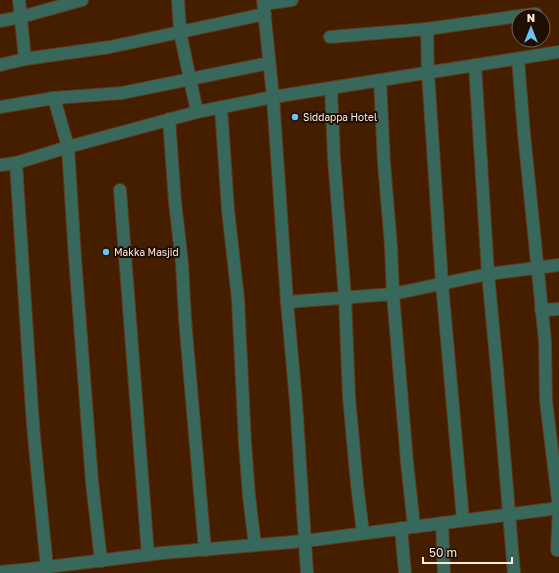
<svg xmlns="http://www.w3.org/2000/svg" width="559" height="573" viewBox="0 0 559 573" font-family="'Golos Text',sans-serif">
<style>
.lines{fill:none;stroke-linecap:round;stroke-linejoin:round}
.minor-casing{stroke:#5f3b1f;stroke-width:14}
.minor{stroke:#38675b;stroke-width:12}
.poi-dot{fill:#6ec2f3;stroke:#1f0e03;stroke-width:1.5}
.labels{text-anchor:middle;dominant-baseline:central;stroke-width:4;stroke-linejoin:round;paint-order:stroke}
.poi-label{font-size:10px;fill:#ffeadc;stroke:#1f0e03;text-anchor:start}
</style>
<rect width="100%" height="100%" fill="#451e00"/>
<g class="lines">
<!-- minor casing -->
<g class="minor-casing">
<g id="minor">
<path d="M19 0 25 59 110 47 265 14"/>
<path d="M178 0 180 32 197 112"/>
<path d="M263 0 273 97 559 52"/>
<path d="M264 4 292 0"/>
<path d="M519 16 536 14"/>
<path d="M0 21 21 17 82 0"/>
<path d="M427 29 428 73 442 284 463 520"/>
<path d="M330 37 427 29 519 16"/>
<path d="M518 59 524 134 545 341 546 401 559 508 557 550"/>
<path d="M0 65 25 59"/>
<path d="M475 65 488 274 497 369 514 573"/>
<path d="M380 80 384 163 391 246 393 294 407 462 414 527"/>
<path d="M331 88 334 158 345 297 349 397 357 484 363 533"/>
<path d="M54 98 122 93 269 63"/>
<path d="M0 107 54 98 68 147 197 112 273 97 287 302 296 402 307 573"/>
<path d="M221 107 228 210 238 299 245 443 249 496 255 545"/>
<path d="M169 119 175 202 182 263 185 319 205 550"/>
<path d="M16 163C22 245 26 328 32 411 36 463 42 515 47 568"/>
<path d="M0 165 16 163 68 147 75 258 92 482 101 561"/>
<path d="M120 190 148 555"/>
<path d="M287 302 393 294 488 274 559 265"/>
<path d="M541 310 559 309"/>
<path d="M442 523 444 573"/>
<path d="M401 528 405 573"/>
<path d="M0 572 31 569 162 553 305 541 559 508"/>
</g>
</g>
<!-- minor -->
<use href="#minor" class="minor"/>
</g>
<!-- markers -->
<g class="poi-dot">
<circle cx="295" cy="117" r="4"/>
<circle cx="106" cy="252" r="4"/>
</g>
<g class="labels">
<!-- poi labels -->
<g class="poi-label">
<text x="303" y="117">Siddappa Hotel</text>
<text x="114" y="252">Makka Masjid</text>
</g>
</g>
<!-- north arrow -->
<g transform="translate(531 28)"><circle r="19" fill="#1f0e03" stroke="#79665a"/>
<path d="M0-3L7 15L0 10L-7 15Z" fill="#6ec2f3"/>
<text y="-6" font-size="11" font-weight="bold" text-anchor="middle" fill="#ffeadc">N</text>
</g>
<!-- scale -->
<path d="M423 557v6h89v-6" fill="none" stroke="#ffeadc" stroke-width="2"/>
<text x="429" y="557" font-size="12" fill="#ffeadc" stroke="#1f0e03" stroke-width="3" paint-order="stroke">50 m</text>
</svg>
